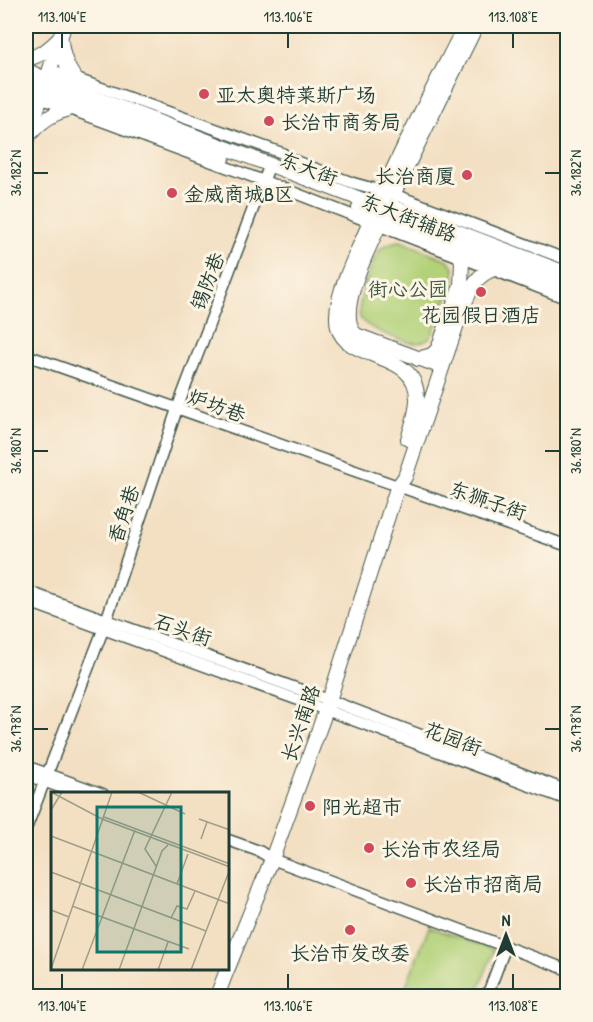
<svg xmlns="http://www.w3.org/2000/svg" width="593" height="1022" viewBox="0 0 593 1022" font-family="'Patrick Hand','LXGW WenKai TC',sans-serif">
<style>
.green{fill:#b2d179;stroke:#688756;stroke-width:1.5}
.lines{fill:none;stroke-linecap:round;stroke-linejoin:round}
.minor-casing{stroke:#3f5549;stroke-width:13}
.major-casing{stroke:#3f5549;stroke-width:16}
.minor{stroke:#fff;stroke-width:10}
.major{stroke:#fff;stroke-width:14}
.ticks{fill:none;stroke:#1f3d34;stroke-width:2}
.poi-dot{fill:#d1495b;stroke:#fcf5e5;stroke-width:2}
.labels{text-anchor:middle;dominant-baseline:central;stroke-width:6;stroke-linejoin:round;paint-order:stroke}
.poi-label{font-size:20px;fill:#1f3d34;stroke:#fcf5e5;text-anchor:start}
.street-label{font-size:20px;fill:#1f3d34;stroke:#fcf5e5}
.park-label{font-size:20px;fill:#3c5b42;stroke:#fcf5e5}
.inset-road{fill:none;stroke:#9e9e89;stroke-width:1.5}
.view{fill:#0f766e;fill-opacity:0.15;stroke:#0f766e;stroke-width:3}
.inset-edge{fill:none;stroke:#1f3d34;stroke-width:3}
.neatline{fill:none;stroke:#1f3d34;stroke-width:2}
.ticks-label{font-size:15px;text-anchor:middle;fill:#1f3d34}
</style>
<rect width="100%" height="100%" fill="#fcf5e5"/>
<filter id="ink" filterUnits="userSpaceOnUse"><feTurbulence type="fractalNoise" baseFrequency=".0167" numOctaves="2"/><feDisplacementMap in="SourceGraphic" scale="12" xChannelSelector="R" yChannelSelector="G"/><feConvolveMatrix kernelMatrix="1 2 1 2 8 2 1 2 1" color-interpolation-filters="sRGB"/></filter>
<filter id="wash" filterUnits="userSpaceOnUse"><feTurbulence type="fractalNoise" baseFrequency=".008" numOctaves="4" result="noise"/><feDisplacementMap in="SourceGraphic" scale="24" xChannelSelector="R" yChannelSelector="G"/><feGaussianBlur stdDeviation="1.35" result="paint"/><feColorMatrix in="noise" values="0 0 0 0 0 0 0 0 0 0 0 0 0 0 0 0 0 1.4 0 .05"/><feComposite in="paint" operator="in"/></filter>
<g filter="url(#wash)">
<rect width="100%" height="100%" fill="#f3dfc2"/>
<!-- green -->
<g class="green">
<path d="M400 241 448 260 454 267V281L431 337C427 340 423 342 418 343 407 344 364 328 360 317 356 306 372 261 379 251 384 244 392 242 400 241Z"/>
<path d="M429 927 494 950 476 996H402Z"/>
</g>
</g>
<g filter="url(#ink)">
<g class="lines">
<!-- minor casing -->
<g class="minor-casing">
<g id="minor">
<path d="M566 26H568"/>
<path d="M49 69 282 153 290 159 353 183 393 194 568 260"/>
<path d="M34 96 264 181 568 299"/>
<path d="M26 355 568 546"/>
<path d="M26 591 329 700 568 791"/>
<path d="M26 601 326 710 568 800"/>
<path d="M26 766 103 794"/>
<path d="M26 775 79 794"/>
<path d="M26 829 103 630 177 409 270 164"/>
<path d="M228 840 259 851 272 859 568 970"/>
<path d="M487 996 505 948"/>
</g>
</g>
<!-- major casing -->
<g class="major-casing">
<g id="major">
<path d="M61 41C63 62 72 80 90 93"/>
<path d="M26 59C40 56 48 50 59 39"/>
<path d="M26 70 45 79 376 205H388L568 274"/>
<path d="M26 83 223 157"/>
<path d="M32 132C46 116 60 111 80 105"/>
<path d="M26 143 64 26"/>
<path d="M388 205 476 26"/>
<path d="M359 208 568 287"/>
<path d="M383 217C372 242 333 313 356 335L442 367"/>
<path d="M418 359 432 355 438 349 461 285 462 262 457 245"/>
<path d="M408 439C412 426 417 413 417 399 418 349 347 363 338 327 336 318 337 309 339 300 344 278 355 257 364 236 393 164 430 95 465 26"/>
<path d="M228 968 272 859 326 710 397 488 405 477 461 312C473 283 476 271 509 265"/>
<path d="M217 996 227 970"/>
</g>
</g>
<!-- minor -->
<use href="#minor" class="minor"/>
<!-- major -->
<use href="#major" class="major"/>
</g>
</g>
<!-- ticks -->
<path class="ticks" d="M62 33V48M288 33V48M513 33V48M33 173H48M545 173H560M33 451H48M545 451H560M33 729H48M545 729H560M62 974V989M288 974V989M513 974V989"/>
<!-- markers -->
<g class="poi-dot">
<circle cx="204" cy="94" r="6"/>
<circle cx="269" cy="121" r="6"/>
<circle cx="467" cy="175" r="6"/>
<circle cx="172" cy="193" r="6"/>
<circle cx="481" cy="292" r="6"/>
<circle cx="310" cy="806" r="6"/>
<circle cx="369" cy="848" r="6"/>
<circle cx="411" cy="883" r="6"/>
<circle cx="350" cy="930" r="6"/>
</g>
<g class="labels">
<!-- poi labels -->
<g class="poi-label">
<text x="216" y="94">亚太奥特莱斯广场</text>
<text x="281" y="121">长治市商务局</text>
<text x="455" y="175" text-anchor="end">长治商厦</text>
<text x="184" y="193">金威商城B区</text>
<text x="481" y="314" text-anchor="middle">花园假日酒店</text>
<text x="322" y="806">阳光超市</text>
<text x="381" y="848">长治市农经局</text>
<text x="423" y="883">长治市招商局</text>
<text x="350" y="952" text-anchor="middle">长治市发改委</text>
</g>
<!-- street labels -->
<g class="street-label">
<text transform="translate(309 168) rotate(21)">东大街</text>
<text transform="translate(409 217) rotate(21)">东大街辅路</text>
<text transform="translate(207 281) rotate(-69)">锡防巷</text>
<text transform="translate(217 405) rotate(20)">炉坊巷</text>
<text transform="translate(488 500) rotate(19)">东狮子街</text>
<text transform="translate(123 514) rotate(-72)">香角巷</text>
<text transform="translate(183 629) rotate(19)">石头街</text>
<text transform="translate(300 723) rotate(-71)">长兴南路</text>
<text transform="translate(453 738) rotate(21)">花园街</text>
</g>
<!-- park labels -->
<g class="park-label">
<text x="408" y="288">街心公园</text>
</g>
</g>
<!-- overview -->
<g transform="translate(51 792)">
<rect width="178" height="178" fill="#f3dfc2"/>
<path class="inset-road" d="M0 0 51 27 179 75M87 0 134 22M0 18 11 0M53 25 179 72M148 27 179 38M0 44 179 112M150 47 156 30M105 74 94 57 121 0M0 80 155 139M126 92 137 62M21 114 138 157M0 118 18 125M120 126 126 114 136 117 144 99M0 177 61 0M31 178 84 38M68 178 111 59 117 53M107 178 117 150M140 178 179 77"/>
<path class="view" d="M46 15H130V160H46Z"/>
<rect width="178" height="178" class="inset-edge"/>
</g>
<!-- margin -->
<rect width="593" height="1022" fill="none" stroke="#fcf5e5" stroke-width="66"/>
<!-- north arrow -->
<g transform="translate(506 935)" stroke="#fcf5e5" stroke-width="4.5" paint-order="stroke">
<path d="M0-4.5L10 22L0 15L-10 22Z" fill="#1f3d34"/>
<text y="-9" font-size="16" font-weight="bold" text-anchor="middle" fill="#1f3d34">N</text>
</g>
<rect x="33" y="33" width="527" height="956" class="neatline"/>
<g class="ticks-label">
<text x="62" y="22">113.104°E</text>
<text x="288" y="22">113.106°E</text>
<text x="513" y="22">113.108°E</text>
<text transform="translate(16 173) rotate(-90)" y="5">36.182°N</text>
<text transform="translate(576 173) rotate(-90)" y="5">36.182°N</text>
<text transform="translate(16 451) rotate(-90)" y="5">36.180°N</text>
<text transform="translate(576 451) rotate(-90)" y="5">36.180°N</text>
<text transform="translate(16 729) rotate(-90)" y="5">36.178°N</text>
<text transform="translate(576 729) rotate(-90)" y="5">36.178°N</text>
<text x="62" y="1011">113.104°E</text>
<text x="288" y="1011">113.106°E</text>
<text x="513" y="1011">113.108°E</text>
</g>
</svg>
